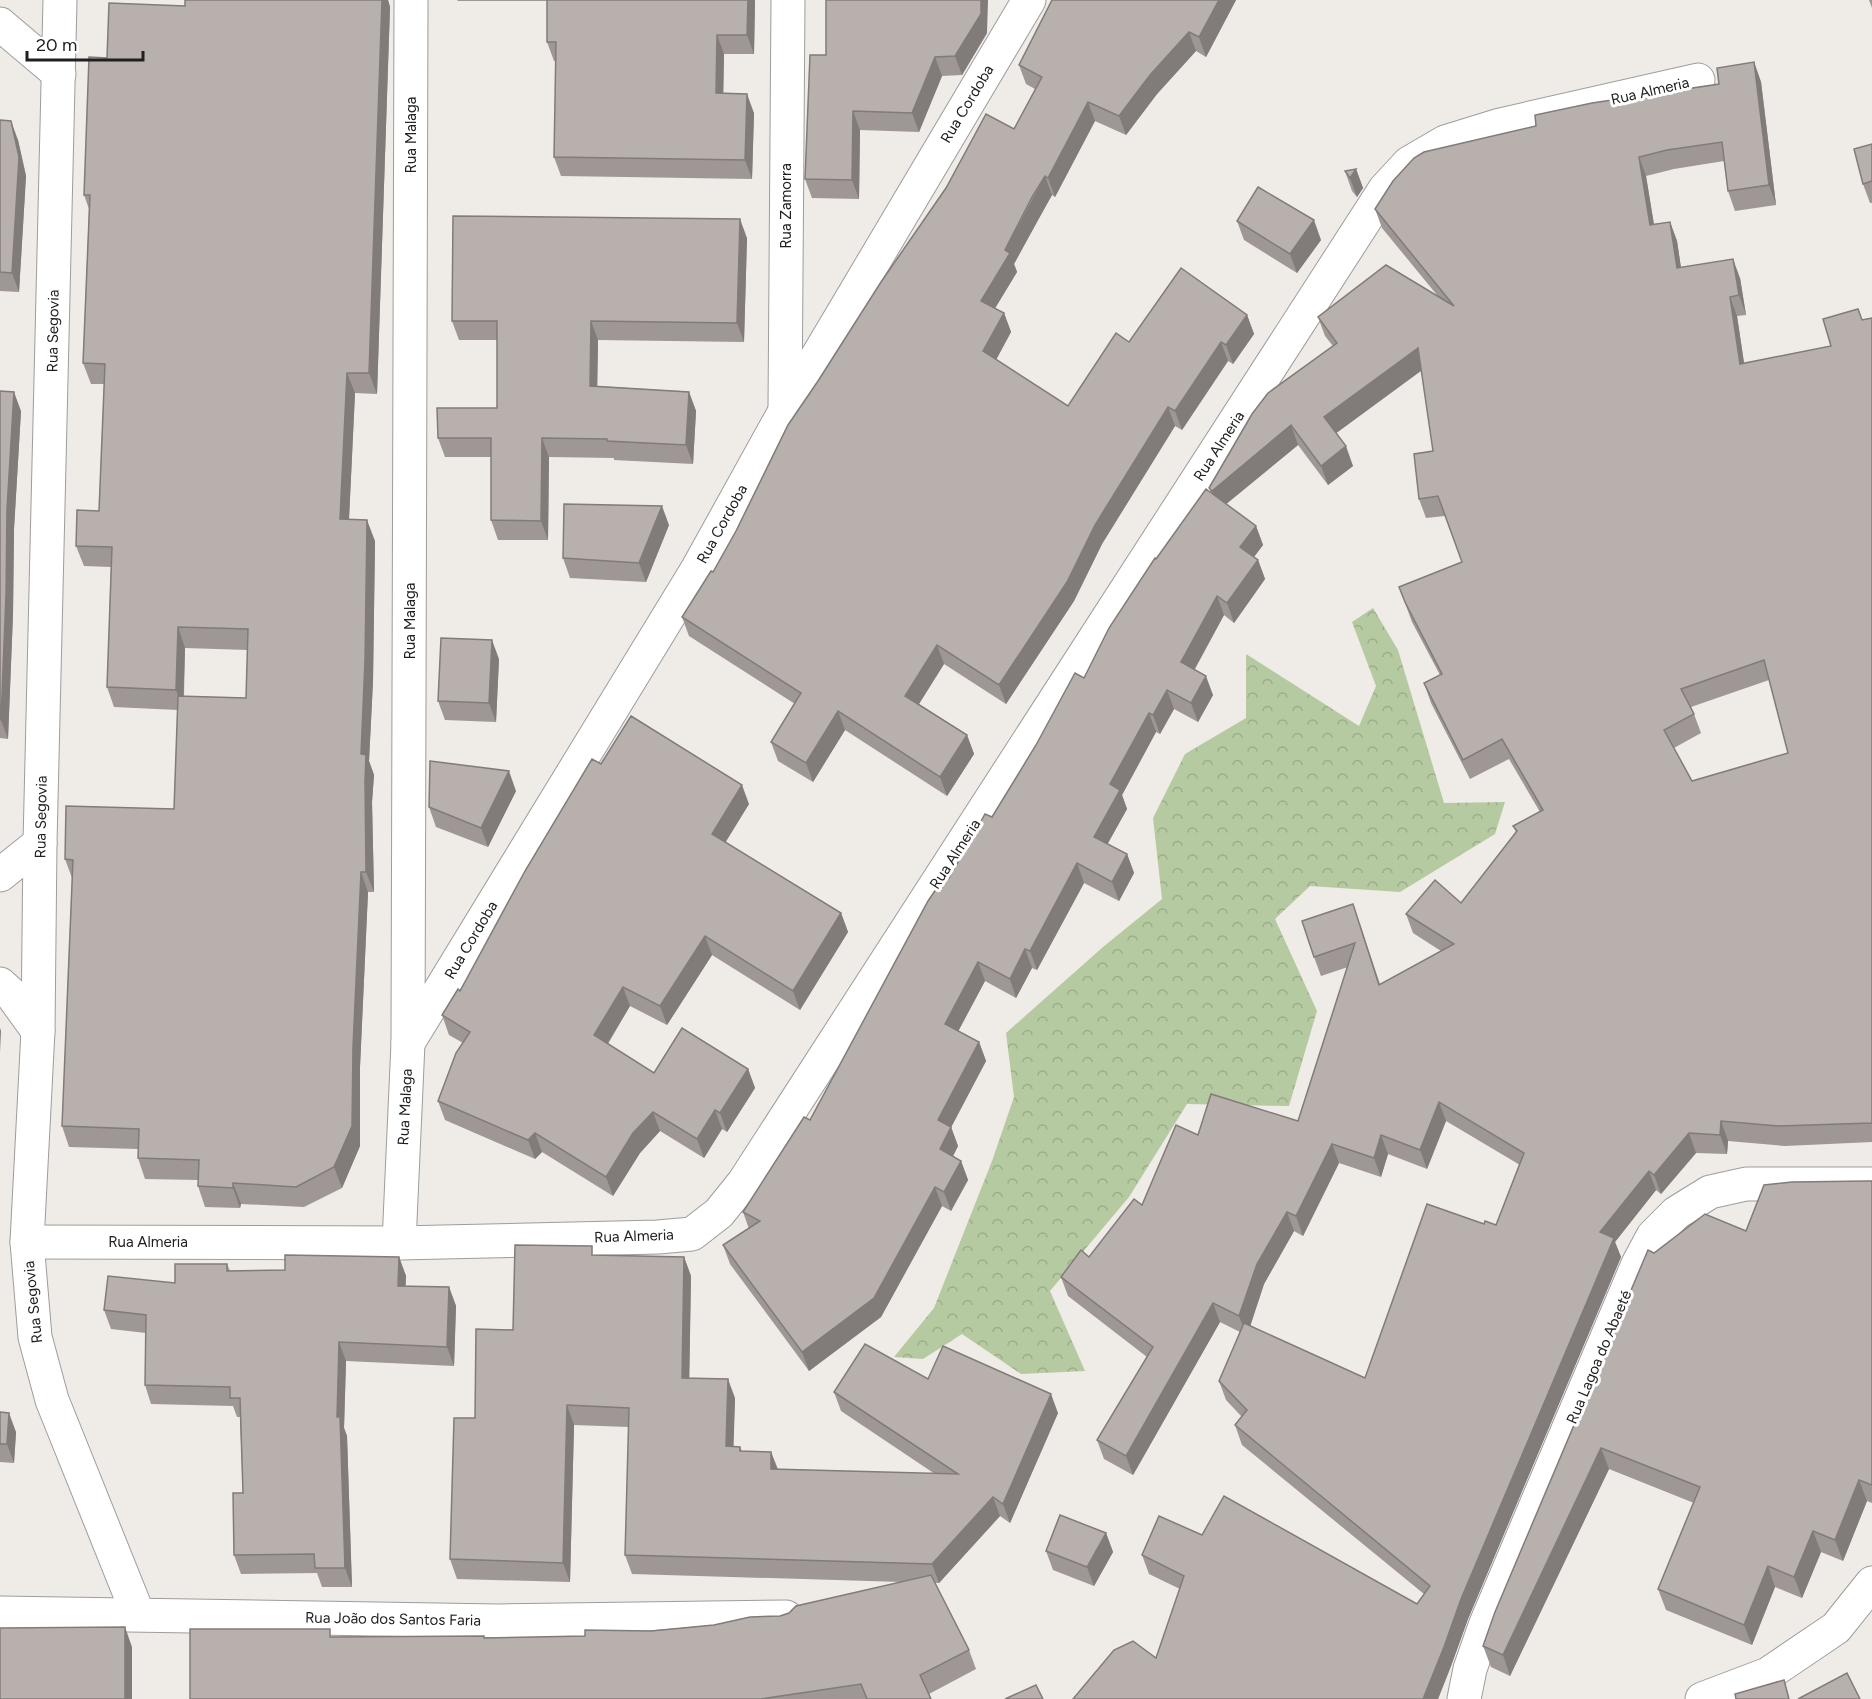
<svg xmlns="http://www.w3.org/2000/svg" width="1872" height="1699" viewBox="0 0 1872 1699" font-family="Figtree,sans-serif">
<style>
.forest{fill:url(#forest-crowns)}
.lines{fill:none;stroke-linecap:round;stroke-linejoin:round}
.street-casing{stroke:#9d9d9d;stroke-width:35}
.street{stroke:#fff;stroke-width:33}
.wall{fill:#9e9795;fill-rule:evenodd}
.shaded-wall{fill:#817b79}
.building{fill:#b8b0ad;stroke:#817b79;stroke-width:1.5;fill-rule:evenodd}
.labels{text-anchor:middle;dominant-baseline:central;stroke-width:6;stroke-linejoin:round;paint-order:stroke}
.street-label{font-size:15px;fill:#202020;stroke:#fff}
</style>
<defs>
<pattern id="forest-crowns" width="20" height="18" patternUnits="userSpaceOnUse" patternTransform="scale(1.5)"><rect width="20" height="18" fill="#b5caa0"/><path d="M2 6a3 3 0 1 1 6 0M12 15a3 3 0 1 1 6 0" fill="none" stroke="#9bad8a"/></pattern>
</defs>
<rect width="100%" height="100%" fill="#efebe7"/>
<!-- forest -->
<path class="forest" d="M1373 608 1398 650 1444 803 1505 802 1495 834 1400 892 1310 886 1275 919 1317 1011 1289 1106 1187 1104 1129 1197 1050 1291 1085 1371 1021 1374 962 1334 923 1359 894 1357 934 1308 992 1161 1014 1097 1006 1033 1103 947 1162 899 1153 818 1185 754 1246 718V654L1359 726 1376 686 1352 622Z"/>
<g class="lines">
<!-- street casing -->
<g class="street-casing">
<g id="street">
<path d="M60 0 40 843 38 1031 27 1242 35 1337 52 1400 138 1614"/>
<path d="M0 24 59 74"/>
<path d="M785 409 788 0"/>
<path d="M0 875 40 843"/>
<path d="M0 984 12 995 38 1031"/>
<path d="M408 1043 698 568 785 411 1029 0"/>
<path d="M27 1242 399 1243 658 1237 692 1234 719 1213 744 1182 1385 189 1409 163 1445 142 1500 125 1698 80"/>
<path d="M399 1243 408 1043 411 0"/>
<path d="M0 1613 498 1621 786 1617"/>
<path d="M1464 1699 1470 1669 1485 1626 1638 1264 1653 1236 1676 1213 1710 1192 1746 1184H1872"/>
<path d="M1702 1699 1768 1674 1836 1628 1872 1583"/>
</g>
</g>
<!-- street -->
<use href="#street" class="street"/>
</g>
<!-- wall -->
<g class="wall">
<path d="M185 0H388L390 7 377 394 355 393 349 519 375 541 373 681 369 761 374 775 372 802 374 892H368L360 1067V1146L342 1188 304 1207 241 1204 240 1208 205 1207 198 1186V1180L145 1179 138 1158V1149L69 1147 62 1126 72 878 65 859 174 809 178 710 114 707 107 687 111 567 84 566 76 546 99 511 104 384H91L83 363 89 209 84 195 107 58 185 6ZM185 648 248 650 246 698 184 696Z"/>
<path d="M457 0H755L754 54H724L723 93 754 113 752 179 561 176 554 157 556 61H554L547 42V1H458Z"/>
<path d="M1052 0H1236L1206 57 1196 51 1157 94 1126 135 1095 121 1055 197 1052 195 1039 217 1014 264 1017 272 995 308 1004 313 1011 332 996 360 1068 406 1129 342 1247 315 1254 334 1233 364 1228 361 1182 430 1175 426 1102 544 1074 601 1006 704 944 664 919 704 967 735 974 754 947 796 845 730 813 782 778 761 771 742 795 704 689 636 682 617 1014 129 1035 89 1026 84 1019 65Z"/>
<path d="M1869 0H1872V8Z"/>
<path d="M987 33 962 75 942 76 919 132 860 130 859 199 812 198 805 179 826 55Z"/>
<path d="M1754 62 1761 82 1776 205 1735 211 1728 191 1724 161 1674 169 1646 176 1654 224 1670 222 1677 241 1681 268 1740 278 1746 315 1737 316 1744 363 1831 346 1858 309 1862 320 1872 318V1142L1785 1146 1728 1141 1727 1154 1696 1153 1661 1194 1656 1190 1615 1242 1621 1257 1468 1619 1451 1666 1438 1699H1073L1156 1658 1180 1589 1149 1574 1142 1555 1202 1535 1417 1604 1424 1594 1242 1445 1235 1425 1242 1417 1226 1400 1219 1381 1240 1332 1220 1322 1133 1475 1104 1459 1097 1440 1147 1357 1068 1296 1061 1277 1089 1257 1142 1205 1198 1135 1298 1121 1348 967 1321 976 1314 957 1360 924 1380 984 1441 951 1413 933 1406 914 1461 903 1516 832 1513 826 1540 812 1509 759 1470 779 1431 703 1424 683 1440 675 1412 622 1399 587 1462 562 1445 516 1426 518 1419 499 1433 451 1421 370 1336 433 1353 466 1328 485 1298 445 1226 504 1256 526 1263 545 1254 557 1258 560 1265 579 1234 623 1224 615 1195 669 1213 695 1198 722 1174 709 1160 734 1156 732 1122 795 1127 809 1107 844 1127 854 1134 873 1119 901 1084 883 1037 970 1032 968 1016 998 985 981 958 1031 979 1042 986 1061 951 1127 958 1146 953 1156 961 1161 968 1180 951 1211 942 1206 881 1317 809 1371 730 1264 723 1245 749 1229 743 1212 810 1120 949 878 992 817 1084 678 1156 559 1211 493 1209 488 1333 346 1325 336 1318 317 1437 295 1382 228 1375 209 1719 84ZM1769 680 1788 753 1692 781 1674 748 1701 733 1694 714 1691 707ZM1446 1121 1520 1165 1496 1225 1484 1224 1365 1378 1250 1326 1264 1284 1294 1231 1303 1236 1339 1163 1381 1177 1388 1154 1427 1169Z"/>
<path d="M0 120 18 140 26 176 19 292 0 291Z"/>
<path d="M1872 144V203H1870L1863 184Z"/>
<path d="M1356 169 1363 188 1357 197 1352 191 1345 171Z"/>
<path d="M1237 221 1321 240 1297 273 1244 240Z"/>
<path d="M747 238 744 342 598 340 597 386 689 392 696 411 693 464 614 460V458L549 457 548 540H498L491 520V457H445L438 438 497 408V340H459L452 321Z"/>
<path d="M0 391 21 411 14 529 13 614 8 739 0 738Z"/>
<path d="M669 525 646 582 570 578 563 558Z"/>
<path d="M499 659 496 722 445 720 438 701Z"/>
<path d="M601 764 749 804 725 842 841 913 848 932 800 1010 712 955 667 1025 630 1006 608 1044 654 1073 748 1069 755 1088 727 1132 722 1129 704 1158 660 1131 640 1153 613 1196 542 1152 535 1159 445 1120 438 1101 463 1043 449 1035 442 1015 460 991Z"/>
<path d="M516 791 488 847 436 827 429 807Z"/>
<path d="M1872 1181V1503L1867 1501 1843 1561 1821 1552 1802 1598 1775 1587 1752 1645 1666 1610 1658 1589 1694 1503 1609 1469 1510 1676 1491 1667 1483 1646 1654 1253 1746 1231Z"/>
<path d="M595 1255 684 1257 691 1276 689 1378 735 1398 733 1446 740 1447 742 1451 771 1452 778 1469 935 1474 841 1411 834 1392 928 1379 1058 1413 1010 1523 1000 1516 939 1583H935L969 1650 976 1669 929 1694 931 1699H190L333 1637 485 1638 585 1636 714 1625 780 1616 902 1582 632 1574 625 1555 629 1427 574 1425 570 1582 457 1579 450 1559 475 1418 513 1330Z"/>
<path d="M399 1257 406 1276 405 1286 449 1287 456 1306 454 1366 346 1361 344 1428 347 1436 352 1587H322L317 1573 241 1574 234 1555 243 1493 240 1417H237L233 1406 151 1404 145 1385 146 1333 111 1329 104 1310 227 1264 230 1271 285 1270Z"/>
<path d="M0 1412 16 1432 14 1463 0 1462Z"/>
<path d="M1106 1533 1113 1552 1094 1586 1053 1570 1046 1551Z"/>
</g>
<!-- shaded-wall -->
<g class="shaded-wall">
<path d="M382 0H388L390 7 377 394 369 373Z"/>
<path d="M748 0H755L754 54 747 35Z"/>
<path d="M981 0H988L987 33 962 75 955 56Z"/>
<path d="M1219 0H1236L1206 57 1199 37Z"/>
<path d="M1189 32 1196 51 1157 94 1126 135 1119 116 1150 75Z"/>
<path d="M717 35 724 54 723 112 716 93Z"/>
<path d="M935 57 942 76 919 132 912 113Z"/>
<path d="M1754 62 1761 82 1776 205 1769 185Z"/>
<path d="M747 94 754 113 752 179 745 160Z"/>
<path d="M1088 102 1095 121 1055 197 1048 178Z"/>
<path d="M853 111 860 130 859 199 852 180Z"/>
<path d="M11 121 18 140 26 176 19 292 12 273Z"/>
<path d="M1639 157 1646 176 1657 244 1650 225Z"/>
<path d="M1356 169 1363 188 1357 197 1350 178Z"/>
<path d="M1045 176 1052 195 1014 264 1017 272 988 320 981 301 1005 250Z"/>
<path d="M740 219 747 238 744 342 737 323Z"/>
<path d="M1314 220 1321 240 1297 273 1290 254Z"/>
<path d="M1670 222 1677 241 1684 288 1677 268Z"/>
<path d="M1733 259 1740 278 1746 315 1739 295Z"/>
<path d="M1730 297 1737 316 1747 383 1740 364Z"/>
<path d="M1004 313 1011 332 990 371 983 351Z"/>
<path d="M1247 315 1254 334 1233 364 1226 345Z"/>
<path d="M591 321 598 340 597 405 590 386Z"/>
<path d="M1221 342 1228 361 1182 430 1175 411Z"/>
<path d="M1418 348 1425 368 1331 437 1324 417Z"/>
<path d="M347 373 355 393 348 540 340 519Z"/>
<path d="M14 392 21 411 14 529 13 614 8 739 1 720 7 509Z"/>
<path d="M689 392 696 411 693 464 686 445Z"/>
<path d="M1168 407 1175 426 1102 544 1074 601 1006 704 999 685 1095 525Z"/>
<path d="M1291 425 1298 445 1219 510 1212 491Z"/>
<path d="M542 438 549 457 548 540 541 521Z"/>
<path d="M1346 446 1353 466 1328 485 1321 466Z"/>
<path d="M662 506 669 525 646 582 639 563Z"/>
<path d="M367 520 375 541 373 681 369 761 374 775 372 802 374 892 366 872 361 754Z"/>
<path d="M1256 526 1263 545 1247 566 1240 547Z"/>
<path d="M1258 560 1265 579 1234 623 1227 603Z"/>
<path d="M1217 596 1224 615 1188 681 1181 662Z"/>
<path d="M178 627 185 648 183 710 176 690Z"/>
<path d="M492 640 499 659 496 722 489 703Z"/>
<path d="M937 645 944 664 912 715 905 696Z"/>
<path d="M1206 676 1213 695 1198 722 1191 703Z"/>
<path d="M1167 690 1174 709 1160 734 1153 715Z"/>
<path d="M838 711 845 730 813 782 806 763Z"/>
<path d="M1149 713 1156 732 1122 795 1127 809 1101 856 1094 837 1110 784Z"/>
<path d="M967 735 974 754 947 796 940 777Z"/>
<path d="M509 771 516 791 488 847 481 828Z"/>
<path d="M742 785 749 804 719 853 712 834Z"/>
<path d="M1127 854 1134 873 1119 901 1112 882Z"/>
<path d="M1077 863 1084 883 1037 970 1030 951Z"/>
<path d="M361 872 368 892 360 1067V1146L342 1188 334 1167 353 1047Z"/>
<path d="M841 913 848 932 800 1010 793 991Z"/>
<path d="M705 936 712 955 667 1025 660 1006Z"/>
<path d="M1025 949 1032 968 1016 998 1010 979Z"/>
<path d="M978 962 985 981 952 1043 945 1024Z"/>
<path d="M623 987 630 1006 601 1054 594 1035Z"/>
<path d="M0 1028 1 1031 0 1052Z"/>
<path d="M979 1042 986 1061 945 1139 938 1120Z"/>
<path d="M748 1069 755 1088 727 1132 720 1113Z"/>
<path d="M1439 1102 1446 1121 1427 1169 1420 1150Z"/>
<path d="M715 1110 722 1129 704 1158 697 1139Z"/>
<path d="M653 1112 660 1131 640 1153 613 1196 606 1177 633 1133Z"/>
<path d="M1721 1121 1728 1141 1727 1154 1720 1135Z"/>
<path d="M951 1127 958 1146 947 1168 940 1149Z"/>
<path d="M535 1133 542 1152 535 1159 528 1140Z"/>
<path d="M1689 1133 1696 1153 1661 1194 1654 1175Z"/>
<path d="M1381 1135 1388 1154 1381 1177 1374 1158Z"/>
<path d="M1332 1144 1339 1163 1303 1236 1296 1216Z"/>
<path d="M961 1161 968 1180 951 1211 944 1192Z"/>
<path d="M1649 1171 1656 1190 1615 1242 1621 1257 1468 1619 1451 1666 1438 1699H1423L1600 1232Z"/>
<path d="M233 1183 241 1204 240 1208 233 1188Z"/>
<path d="M935 1187 942 1206 881 1317 809 1371 802 1352Z"/>
<path d="M1287 1212 1294 1231 1264 1284 1247 1336 1239 1316 1257 1264Z"/>
<path d="M399 1257 406 1276 405 1305 398 1286Z"/>
<path d="M684 1257 691 1276 689 1397 682 1378Z"/>
<path d="M449 1287 456 1306 454 1366 447 1347Z"/>
<path d="M1213 1303 1220 1322 1133 1475 1126 1456Z"/>
<path d="M339 1342 346 1361 344 1428 347 1436 352 1587 345 1568 337 1417Z"/>
<path d="M728 1379 735 1398 733 1465 726 1446Z"/>
<path d="M1051 1394 1058 1413 1010 1523 1003 1504Z"/>
<path d="M567 1405 574 1425 570 1582 563 1563Z"/>
<path d="M9 1413 16 1432 14 1463 7 1444Z"/>
<path d="M1601 1448 1609 1469 1510 1676 1503 1655Z"/>
<path d="M771 1452 778 1471 771 1469Z"/>
<path d="M1859 1480 1867 1501 1843 1561 1835 1540Z"/>
<path d="M993 1497 1000 1516 939 1583 932 1564Z"/>
<path d="M1813 1531 1821 1552 1802 1598 1794 1577Z"/>
<path d="M1106 1533 1113 1552 1094 1586 1087 1567Z"/>
<path d="M1768 1566 1775 1587 1752 1645 1744 1625Z"/>
<path d="M125 1627 132 1647V1699H125Z"/>
</g>
<!-- building -->
<g class="building">
<path d="M185 0H382L369 373H347L340 519 367 520 365 661 361 754 366 755 365 781 366 872H361L353 1047 352 1126 334 1167 296 1187 233 1183V1188L198 1186 199 1160 138 1158 139 1129 62 1126 73 860 65 859 66 806 174 809 178 696 246 698 248 629 178 627 176 690 107 687 112 547 76 546 77 510 99 511 105 364 83 363 90 195H84L89 57 107 58 109 3 185 6Z"/>
<path d="M547 0H748L747 35H717L716 93 747 94 745 160 554 157 556 42H547Z"/>
<path d="M826 0H981V14L955 56 935 57 912 113 853 111 852 180 805 179 810 55H826Z"/>
<path d="M1052 0H1219L1199 37 1189 32 1150 75 1119 116 1088 102 1048 178 1045 176 1032 197 1005 250 1010 253 981 301 1004 313 983 351 1068 406 1116 333 1129 342 1181 268 1247 315 1226 345 1221 342 1175 411 1168 407 1095 525 1067 582 999 685 937 645 905 696 967 735 940 777 838 711 806 763 771 742 801 693 682 617 711 571 713 572 736 531 788 425 818 381 881 282 946 188 986 114 1014 129 1042 77 1019 65Z"/>
<path d="M1754 62 1769 185 1728 191 1722 142 1667 150 1639 157 1650 225 1670 222 1677 268 1733 259 1739 295 1730 297 1740 364 1831 346 1823 319 1858 309 1862 320 1872 318V1123L1778 1126 1721 1121 1720 1135 1689 1133 1654 1175 1649 1171 1600 1232 1614 1238 1461 1599 1444 1647 1423 1699H1073L1114 1650 1133 1641 1156 1658 1184 1576 1142 1555 1159 1516 1202 1535 1224 1496 1417 1604 1430 1586 1235 1425 1247 1410 1219 1381 1244 1323 1365 1378 1427 1204 1484 1224 1485 1221 1496 1225 1524 1153 1439 1102 1420 1150 1381 1135 1374 1158 1332 1144 1296 1216 1287 1212 1257 1264 1239 1316 1213 1303 1126 1456 1097 1440 1153 1347 1061 1277 1081 1250 1089 1257 1134 1199 1142 1205 1176 1125 1198 1135 1211 1094 1298 1121 1355 943 1314 957 1302 921 1353 904 1379 985 1454 944 1406 914 1435 880 1461 903 1517 831 1513 826 1543 810 1502 739 1463 760 1424 683 1442 674 1405 602 1399 587 1462 562 1438 496 1419 499 1414 454 1433 451 1418 348 1324 417 1346 446 1321 466 1291 425 1212 491 1209 488 1252 414 1268 393 1337 343 1318 317 1386 265 1454 306 1375 209 1393 181 1414 158 1424 152 1536 126 1535 115 1592 103 1719 84 1717 68ZM1764 660 1788 753 1692 781 1664 730 1694 714 1681 689Z"/>
<path d="M0 120 11 121 19 157 12 273 0 272Z"/>
<path d="M1872 144V181L1863 184 1854 149Z"/>
<path d="M1356 169 1350 178 1345 171Z"/>
<path d="M1258 187 1314 220 1290 254 1237 221Z"/>
<path d="M453 216 740 219 737 323 591 321 590 386 689 392 686 445 607 441V439L542 438 541 521 491 520V438H438L437 408H497V321H452Z"/>
<path d="M0 391 14 392 7 509 6 595 1 720 0 719Z"/>
<path d="M1206 489 1256 526 1240 547 1258 560 1227 603 1217 596 1181 662 1206 676 1191 703 1167 690 1153 715 1149 713 1110 784 1120 790 1094 837 1127 854 1112 882 1077 863 1030 951 1025 949 1010 979 978 962 945 1024 979 1042 938 1120 951 1127 940 1149 961 1161 944 1192 935 1187 874 1298 802 1352 723 1245 760 1221 743 1212 804 1117 810 1120 928 901 945 876 949 878 985 814 992 817 1036 745 1075 673 1084 678 1109 628 1155 558 1156 559Z"/>
<path d="M564 504 662 506 639 563 563 558Z"/>
<path d="M441 638 492 640 489 703 438 701Z"/>
<path d="M631 716 742 785 712 834 841 913 793 991 705 936 660 1006 623 987 594 1035 654 1073 682 1028 748 1069 720 1113 715 1110 697 1139 653 1112 633 1133 606 1177 535 1133 528 1140 438 1101 456 1053 470 1032 442 1015 458 989 460 991 525 871 592 759 601 764Z"/>
<path d="M430 761 509 771 481 828 429 807Z"/>
<path d="M1868 1181H1872V1485L1859 1480 1835 1540 1813 1531 1794 1577 1768 1566 1744 1625 1658 1589 1700 1487 1601 1448 1503 1655 1483 1646 1495 1612 1648 1250 1654 1253 1705 1214 1746 1231 1764 1185 1792 1182Z"/>
<path d="M515 1245 592 1246V1255L684 1257 682 1378 728 1379 726 1446 740 1447V1451L771 1452V1469L958 1474 834 1392 865 1344 928 1379 943 1346 1051 1394 1003 1504 993 1497 932 1564 625 1555 629 1408 567 1405 563 1563 450 1559 454 1418H475L476 1329 513 1330Z"/>
<path d="M285 1255 399 1257 398 1286 449 1287 447 1347 339 1342 337 1417H340L345 1568H315L314 1554 234 1555 233 1493H243L240 1398H230V1387L145 1385 146 1315 104 1310 108 1276 175 1283V1264H227V1271L285 1270Z"/>
<path d="M0 1412 9 1413 7 1444H0Z"/>
<path d="M1060 1515 1106 1533 1087 1567 1046 1551Z"/>
<path d="M931 1575 969 1650 920 1675 931 1699H867L861 1684 761 1699H190V1629H330V1637L484 1636V1638L585 1636V1630L651 1631 714 1625 750 1617 780 1616 789 1613 796 1606Z"/>
<path d="M125 1627V1699H0V1628Z"/>
<path d="M1847 1673 1860 1699H1798Z"/>
<path d="M1784 1680 1789 1699H1736L1735 1694Z"/>
<path d="M1036 1685 1043 1699H1005Z"/>
</g>
<g class="labels">
<!-- street labels -->
<g class="street-label">
<text transform="translate(1650 91) rotate(-13)">Rua Almeria</text>
<text transform="translate(967 104) rotate(-59)">Rua Cordoba</text>
<text transform="translate(411 135) rotate(-90)">Rua Malaga</text>
<text transform="translate(786 206) rotate(-90)">Rua Zamorra</text>
<text transform="translate(53 331) rotate(-89)">Rua Segovia</text>
<text transform="translate(1219 446) rotate(-57)">Rua Almeria</text>
<text transform="translate(722 524) rotate(-61)">Rua Cordoba</text>
<text transform="translate(410 621) rotate(-90)">Rua Malaga</text>
<text transform="translate(41 817) rotate(-89)">Rua Segovia</text>
<text transform="translate(955 854) rotate(-57)">Rua Almeria</text>
<text transform="translate(471 940) rotate(-59)">Rua Cordoba</text>
<text transform="translate(405 1107) rotate(-87)">Rua Malaga</text>
<text transform="translate(634 1236) rotate(-2)">Rua Almeria</text>
<text x="148" y="1242">Rua Almeria</text>
<text transform="translate(33 1302) rotate(-96)">Rua Segovia</text>
<text transform="translate(1599 1357) rotate(-67)">Rua Lagoa do Abaeté</text>
<text transform="translate(393 1619) rotate(1)">Rua João dos Santos Faria</text>
</g>
</g>
<!-- scale -->
<path d="M27 51v9h116v-9" fill="none" stroke="#202020" stroke-width="3"/>
<text x="36" y="51" font-size="18" fill="#202020" stroke="#ffffff" stroke-width="4.5" paint-order="stroke">20 m</text>
</svg>
